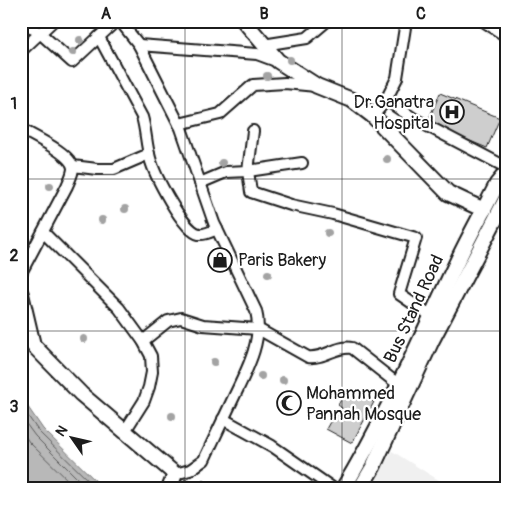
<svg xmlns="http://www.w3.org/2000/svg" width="527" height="510" viewBox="0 0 527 510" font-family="Pangolin,sans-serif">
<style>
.built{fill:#f0f0f0}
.water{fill:#b8b8b8;stroke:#7a7a7a}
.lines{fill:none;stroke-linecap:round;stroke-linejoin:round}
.shore{stroke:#5a5a5a;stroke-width:1}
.building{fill:#cecece;stroke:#1c1c1c}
.street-casing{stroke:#1c1c1c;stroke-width:14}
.secondary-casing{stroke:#1c1c1c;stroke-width:18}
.street{stroke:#fff;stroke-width:10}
.secondary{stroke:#fff;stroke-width:14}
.tree{fill:#a3a3a3}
.grid{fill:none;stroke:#1c1c1c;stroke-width:1;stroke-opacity:0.55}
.labels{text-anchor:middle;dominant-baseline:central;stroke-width:4.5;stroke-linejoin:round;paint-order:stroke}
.poi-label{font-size:18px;fill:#1c1c1c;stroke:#fff;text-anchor:start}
.street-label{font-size:18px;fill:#1c1c1c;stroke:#fff}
.neatline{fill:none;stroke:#1c1c1c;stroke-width:2}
.grid-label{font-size:16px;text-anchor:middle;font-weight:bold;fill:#1c1c1c}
</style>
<rect width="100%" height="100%" fill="#fff"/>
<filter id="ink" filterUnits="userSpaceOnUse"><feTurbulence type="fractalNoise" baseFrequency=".02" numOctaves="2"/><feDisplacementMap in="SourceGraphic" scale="10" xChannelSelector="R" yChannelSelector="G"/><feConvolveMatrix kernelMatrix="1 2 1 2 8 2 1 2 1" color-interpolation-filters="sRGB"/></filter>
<g filter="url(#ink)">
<!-- built -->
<path class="built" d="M392 451 453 489H370Z"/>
<!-- water -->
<path class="water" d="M21 397 43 429 104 489H21Z"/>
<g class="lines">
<!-- shore -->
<g class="shore">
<path d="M21 406 39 432 97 489"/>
<path d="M21 417 35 436 88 489"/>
<path d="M21 430 29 442 77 489"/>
</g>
</g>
<!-- building -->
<g class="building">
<path d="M440 93 500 118 487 148 427 123Z"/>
<path d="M347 389 374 402 352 443 326 429 335 413 338 415 342 408 338 405Z"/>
<path d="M185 479 197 487 203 480 216 489H179Z"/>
</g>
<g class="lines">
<!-- street casing -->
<g class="street-casing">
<g id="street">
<path d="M120 21 139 45 181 128 214 223 256 311C264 342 244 375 231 403 222 422 213 441 204 460L190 470 175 474"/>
<path d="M483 21 506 36"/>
<path d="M21 22 40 33 72 62 116 21"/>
<path d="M99 37 142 117C146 130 146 144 150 158 154 174 183 231 199 234 205 235 212 231 217 229"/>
<path d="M139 45 257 54 276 61"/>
<path d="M263 45 307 38 327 21"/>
<path d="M21 51 53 21"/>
<path d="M386 100 416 120 500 164"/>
<path d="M373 116 386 100 397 78 406 21"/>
<path d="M179 124 220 114 253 85 285 83 316 86"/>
<path d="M21 129C33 136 72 154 73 168 73 174 69 181 67 186L21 273"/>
<path d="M253 131 248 171 251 192 291 205 333 214 416 238 399 294 431 316"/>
<path d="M73 166 97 169H114L149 154"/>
<path d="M200 183 226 172 248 171 302 163"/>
<path d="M43 232 119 308 143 341 151 356 152 372 149 387 144 401 125 431"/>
<path d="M143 341 168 321 181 318 203 325 258 329 308 357C324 359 337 345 352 348L399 385"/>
<path d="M223 419 272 446 334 489"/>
</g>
</g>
<!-- secondary casing -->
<g class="secondary-casing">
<g id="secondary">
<path d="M244 21 278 61 317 86 352 100 373 116 448 193 484 210"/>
<path d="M21 294 33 345 81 394 175 474 169 489"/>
<path d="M343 489C386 418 419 341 455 266 468 238 483 212 497 184L506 173"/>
<path d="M360 489 373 467 432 340 506 199"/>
</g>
</g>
<!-- street -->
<use href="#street" class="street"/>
<!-- secondary -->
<use href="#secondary" class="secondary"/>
</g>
<!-- trees -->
<g class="tree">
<circle cx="80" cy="40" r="4"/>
<circle cx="73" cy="52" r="4"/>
<circle cx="290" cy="60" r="4"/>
<circle cx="267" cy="76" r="4"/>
<circle cx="387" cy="159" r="4"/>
<circle cx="222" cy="163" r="4"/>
<circle cx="50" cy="186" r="4"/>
<circle cx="125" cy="209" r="4"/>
<circle cx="102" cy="220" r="4"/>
<circle cx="328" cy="233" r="4"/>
<circle cx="268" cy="274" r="4"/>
<circle cx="84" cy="339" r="4"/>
<circle cx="214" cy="362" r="4"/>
<circle cx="261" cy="376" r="4"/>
<circle cx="283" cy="380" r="4"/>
<circle cx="172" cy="416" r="4"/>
</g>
</g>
<!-- grid -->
<path class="grid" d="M185 21V489M342 21V489M21 179H506M21 331H506"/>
<!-- icons -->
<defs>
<g id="hospital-ring" transform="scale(1.25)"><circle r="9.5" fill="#fff" stroke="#1c1c1c" stroke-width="1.5"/><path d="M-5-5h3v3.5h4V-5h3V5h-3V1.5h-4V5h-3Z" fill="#1c1c1c"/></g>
<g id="shop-ring" transform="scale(1.25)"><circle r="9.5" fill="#fff" stroke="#1c1c1c" stroke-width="1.5"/><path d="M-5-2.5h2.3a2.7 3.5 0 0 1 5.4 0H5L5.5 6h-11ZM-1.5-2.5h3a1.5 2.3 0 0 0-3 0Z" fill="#1c1c1c"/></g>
<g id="mosque-ring" transform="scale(1.25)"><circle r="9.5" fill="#fff" stroke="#1c1c1c" stroke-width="1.5"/><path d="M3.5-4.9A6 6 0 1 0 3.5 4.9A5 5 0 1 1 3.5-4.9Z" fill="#1c1c1c"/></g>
</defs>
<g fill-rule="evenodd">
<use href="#hospital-ring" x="452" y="112"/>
<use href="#shop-ring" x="220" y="260"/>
<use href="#mosque-ring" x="289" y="403"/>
</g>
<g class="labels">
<!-- poi labels -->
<g class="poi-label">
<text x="434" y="102" text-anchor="end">Dr.Ganatra<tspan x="434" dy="21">Hospital</tspan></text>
<text x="238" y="260">Paris Bakery</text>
<text x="306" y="393">Mohammed<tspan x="306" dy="21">Pannah Mosque</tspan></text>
</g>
<!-- street labels -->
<g class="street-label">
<text transform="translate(414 309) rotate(-65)">Bus Stand Road</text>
</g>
</g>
<!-- margin -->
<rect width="527" height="510" fill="none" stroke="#fff" stroke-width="55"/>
<!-- north arrow -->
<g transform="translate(72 438) rotate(304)" stroke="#ffffff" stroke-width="4" paint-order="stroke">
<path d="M0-4L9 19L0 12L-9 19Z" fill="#1c1c1c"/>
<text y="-8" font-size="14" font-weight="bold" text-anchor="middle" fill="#1c1c1c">N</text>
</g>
<rect x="28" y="28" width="472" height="454" class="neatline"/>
<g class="grid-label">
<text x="106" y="19">A</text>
<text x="264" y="19">B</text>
<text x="421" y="19">C</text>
<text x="14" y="109">1</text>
<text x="14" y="261">2</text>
<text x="14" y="412">3</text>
</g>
</svg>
